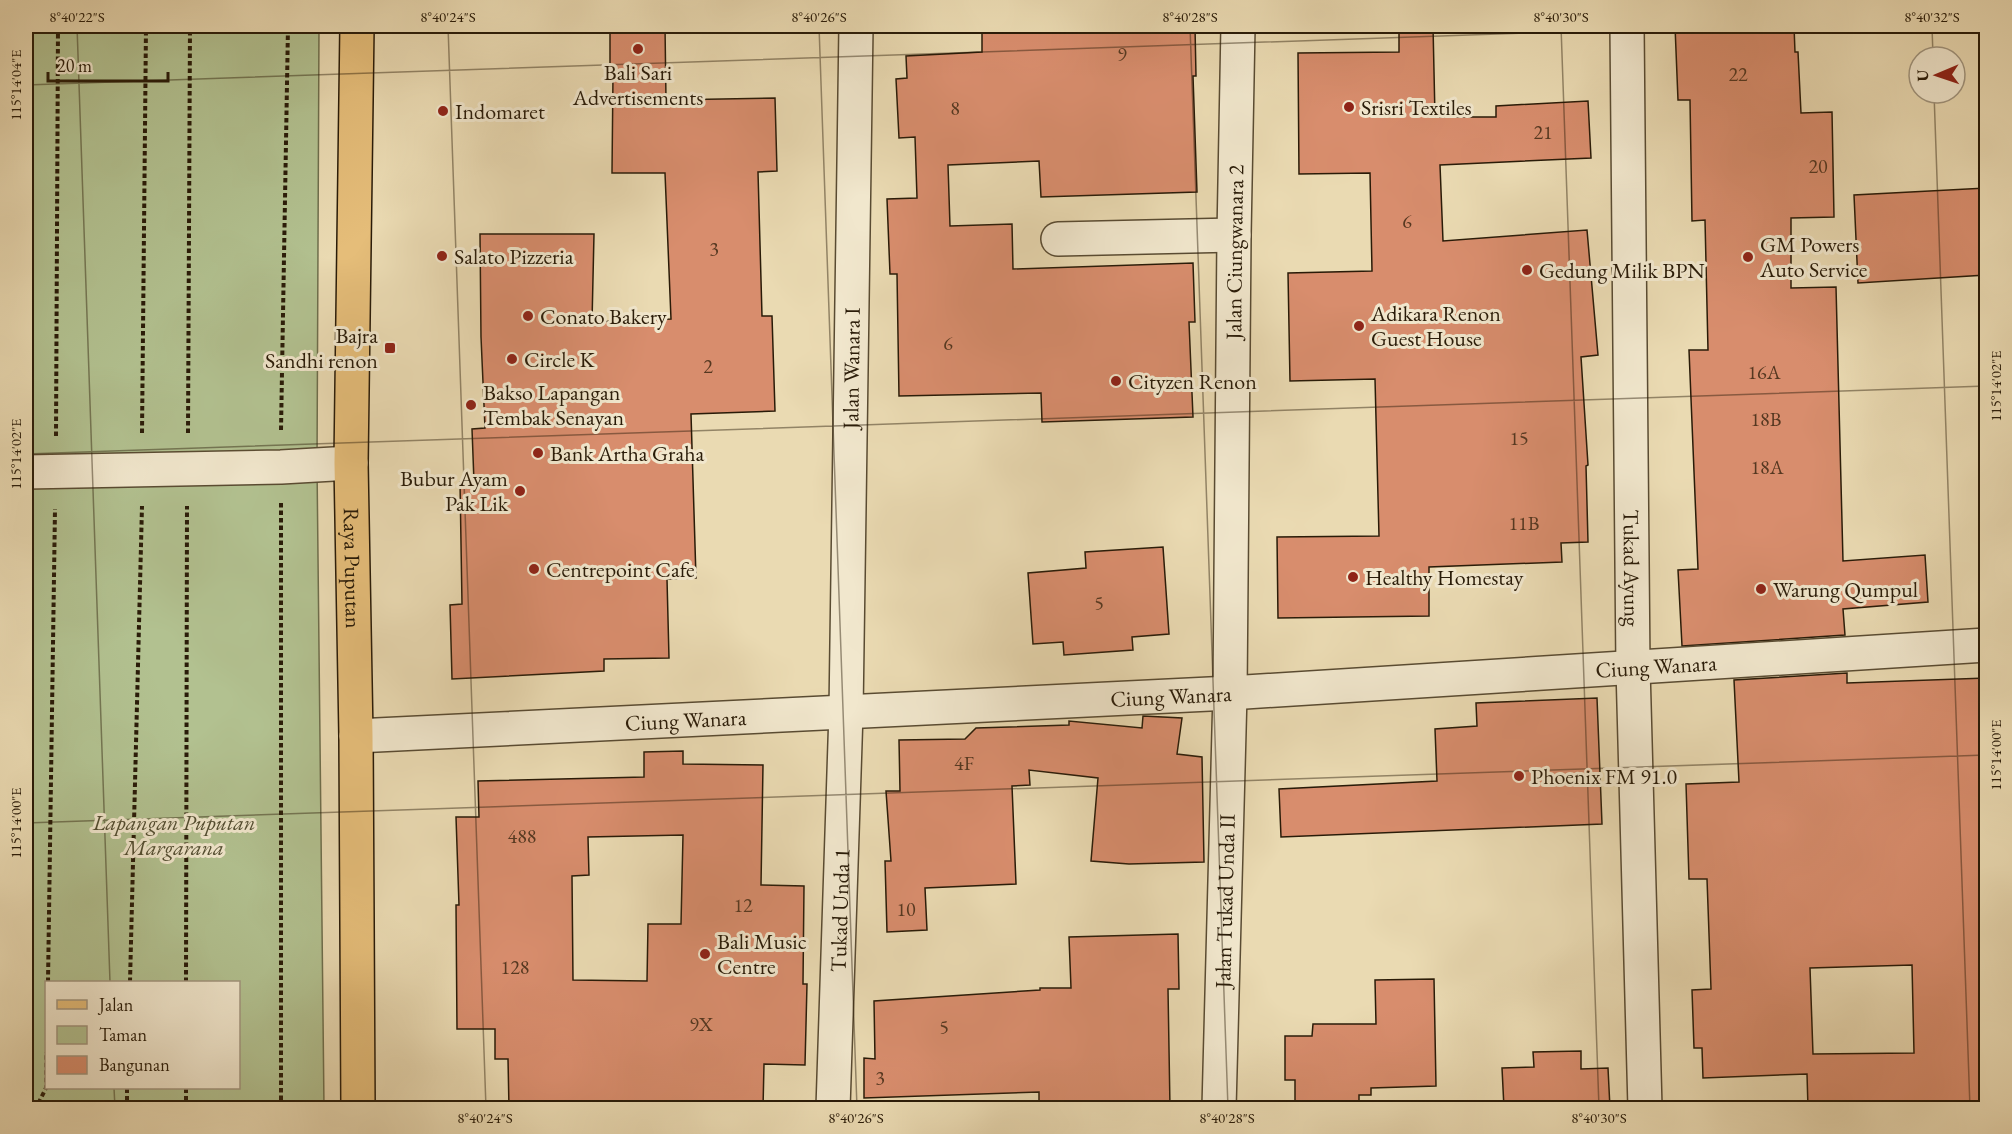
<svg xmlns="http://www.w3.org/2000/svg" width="2012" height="1134" viewBox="0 0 2012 1134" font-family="'EB Garamond',serif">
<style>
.green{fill:#b2c190;stroke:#6e6e4c;stroke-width:1.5;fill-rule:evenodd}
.building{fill:#d88d6d;stroke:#291b08;stroke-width:1.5;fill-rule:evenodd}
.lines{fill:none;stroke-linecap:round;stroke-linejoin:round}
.minor-casing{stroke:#594b32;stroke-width:36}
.major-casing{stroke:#291b08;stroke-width:36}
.path{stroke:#291b08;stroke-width:4;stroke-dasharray:4.5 3;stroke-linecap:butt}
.minor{stroke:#f1e7cd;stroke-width:33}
.major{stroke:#e5bd79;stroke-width:33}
.ticks{fill:none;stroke:#291b08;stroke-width:1.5;stroke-opacity:0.45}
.poi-dot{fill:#8f2418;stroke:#f1e7cd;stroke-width:2}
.labels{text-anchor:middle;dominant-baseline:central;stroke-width:6;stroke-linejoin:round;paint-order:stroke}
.number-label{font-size:20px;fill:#553821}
.poi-label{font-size:22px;fill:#291b08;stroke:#f1e7cd;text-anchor:start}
.street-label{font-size:22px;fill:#291b08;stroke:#f1e7cd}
.park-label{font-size:22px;font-style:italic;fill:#524d31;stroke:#f1e7cd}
.neatline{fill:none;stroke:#291b08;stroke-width:2}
.ticks-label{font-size:15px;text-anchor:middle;fill:#291b08}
</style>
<rect width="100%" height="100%" fill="#eadab2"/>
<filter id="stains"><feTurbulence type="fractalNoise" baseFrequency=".00333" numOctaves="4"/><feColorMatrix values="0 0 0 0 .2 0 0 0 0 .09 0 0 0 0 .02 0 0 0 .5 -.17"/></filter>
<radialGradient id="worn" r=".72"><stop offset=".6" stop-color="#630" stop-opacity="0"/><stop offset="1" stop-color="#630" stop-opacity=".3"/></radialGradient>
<!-- green -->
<path class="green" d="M26 26H319L317 465 324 1108H26ZM46 982H238V1088H46Z"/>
<!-- building -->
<g class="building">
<path d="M610 26H665L666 100 775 98 777 171 758 172 762 316H772L775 411 691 414 696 578 667 579 669 658 604 659V671L452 679 450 605 462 604 460 482H474L472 429 485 428 481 337 480 234H594L592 322 671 319 665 173H612L613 75H610Z"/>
<path d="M982 26H1042V31L1195 27 1196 76H1193L1197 192 1041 197 1039 161 948 165 950 226 1012 224 1013 269 1193 263 1195 322H1189L1193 417 1042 422 1041 393 899 396 897 274H890L887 199 917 198 915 137 899 138 896 79 907 78 906 56 982 52Z"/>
<path d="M1399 26H1433L1435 117H1496V106L1588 101 1591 158 1440 165 1443 241 1587 230 1598 355 1581 357 1588 465 1586 466 1588 542 1561 543 1562 562 1429 567V616L1278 618 1277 537 1379 536 1375 379 1290 381 1288 273 1372 271 1370 173 1299 174 1298 53 1399 52Z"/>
<path d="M1675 26H1794L1795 52H1798L1801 113 1832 112 1834 217 1791 218V288L1836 287 1843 561 1925 555 1928 602 1843 609 1845 635 1682 646 1678 570 1698 569 1689 350H1708L1705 220 1692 221 1690 100H1678Z"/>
<path d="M1986 188V275L1858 283 1854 195Z"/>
<path d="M1163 547 1169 634 1132 637 1133 650 1064 655 1063 642 1033 644 1028 573 1086 568 1085 552Z"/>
<path d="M1847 673V683L1986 678V1108H1808L1807 1074 1703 1078 1702 1048H1694L1692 990 1711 989 1707 879H1689L1686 784 1739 782 1734 680ZM1912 965 1914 1053 1813 1054 1810 968Z"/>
<path d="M1597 698 1602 824 1281 837 1279 789 1437 781 1435 729 1477 726 1476 703Z"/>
<path d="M1143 716 1182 718 1177 754 1202 757 1204 862 1129 864 1091 861 1098 778 1029 770 1030 785 1012 786 1016 884 925 888 927 930 887 932 885 861H891L886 791H900L899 740 965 739 976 728 1069 725V721L1142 728Z"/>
<path d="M683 751V764L763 765 761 885 804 886 803 984H807L805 1065 764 1064 763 1108H509L508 1059H495V1029H457L456 905H459L456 817H479L478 781 644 777V752ZM683 835 681 924H648L647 981 573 980 572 876 589 875 588 837Z"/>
<path d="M1178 934 1179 989H1168L1170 1108H1039V1092L864 1098V1058L875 1059 874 1001 1040 990V988H1071L1069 937Z"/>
<path d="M1434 979 1436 1086 1371 1088V1095H1359V1108H1295V1080H1285V1036H1312L1313 1024H1376L1375 980Z"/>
<path d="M1581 1051V1069L1608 1068 1610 1108H1504L1502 1068 1534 1067 1533 1052Z"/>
</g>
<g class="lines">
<!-- minor casing -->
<g class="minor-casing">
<g id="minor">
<path id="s1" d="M1627 26 1633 668 1645 1108"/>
<path d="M1058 239 1234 235"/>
<path d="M26 472 281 467 351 463"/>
<path id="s2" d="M356 736 1230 693 1986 645"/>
<path id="s3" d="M833 1108 846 712 856 26"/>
<path id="s4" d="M1219 1108 1230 693 1234 235 1238 26"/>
</g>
</g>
<!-- major casing -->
<g class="major-casing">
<g id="major">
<path id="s5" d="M357 26 351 463 356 736 358 1108"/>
</g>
</g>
<!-- path -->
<g class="path">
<path d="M281 430 288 26"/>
<path d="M142 433 146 26"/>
<path d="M188 433 190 26"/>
<path d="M56 436 58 26"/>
<path d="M281 503V1108"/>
<path d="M48 982 55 509"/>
<path d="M130 982 142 506"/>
<path d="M186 982 187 506"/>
<path d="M34 1108H36L46 1088V1052"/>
<path d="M127 1108V1088"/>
<path d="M186 1108V1088"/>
</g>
<!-- minor -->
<use href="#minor" class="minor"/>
<!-- major -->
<use href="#major" class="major"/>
</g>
<!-- ticks -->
<path class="ticks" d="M77 26 110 982M448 26 486 1108M819 26 857 1108M1190 26 1228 1108M1561 26 1599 1108M1932 26 1933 57M26 85 1730 26M1934 93 1970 1108M26 454 1986 386M26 823 1986 755M114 1088 115 1108"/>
<!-- markers -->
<g class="poi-dot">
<circle cx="638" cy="49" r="6"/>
<circle cx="1349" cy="107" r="6"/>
<circle cx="443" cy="111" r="6"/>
<circle cx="442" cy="256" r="6"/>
<circle cx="1748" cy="257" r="6"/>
<circle cx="1527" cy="270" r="6"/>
<circle cx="528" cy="316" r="6"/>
<circle cx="1359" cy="326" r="6"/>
<rect x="384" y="342" width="12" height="12" rx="3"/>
<circle cx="512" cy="359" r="6"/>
<circle cx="1116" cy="381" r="6"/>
<circle cx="471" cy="405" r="6"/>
<circle cx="538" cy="453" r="6"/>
<circle cx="520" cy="491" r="6"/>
<circle cx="534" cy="569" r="6"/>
<circle cx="1353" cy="577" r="6"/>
<circle cx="1761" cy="589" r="6"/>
<circle cx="1519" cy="776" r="6"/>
<circle cx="705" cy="954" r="6"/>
</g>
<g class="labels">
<!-- number labels -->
<g class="number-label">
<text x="1122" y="54">9</text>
<text x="1738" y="74">22</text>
<text x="955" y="108">8</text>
<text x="1543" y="132">21</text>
<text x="1818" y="166">20</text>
<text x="1407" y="221">6</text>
<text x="714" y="249">3</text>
<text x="948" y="343">6</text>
<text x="708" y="366">2</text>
<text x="1764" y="372">16A</text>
<text x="1766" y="419">18B</text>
<text x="1519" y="438">15</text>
<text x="1767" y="467">18A</text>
<text x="1524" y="523">11B</text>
<text x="1099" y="603">5</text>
<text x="964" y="763">4F</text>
<text x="522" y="836">488</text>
<text x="743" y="905">12</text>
<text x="906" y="909">10</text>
<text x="515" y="967">128</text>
<text x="701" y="1024">9X</text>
<text x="944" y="1027">5</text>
<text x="880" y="1078">3</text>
</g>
<!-- poi labels -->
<g class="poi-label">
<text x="638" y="72" text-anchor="middle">Bali Sari<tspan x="638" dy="25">Advertisements</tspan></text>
<text x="1361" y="107">Srisri Textiles</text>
<text x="455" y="111">Indomaret</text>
<text x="1760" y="244">GM Powers<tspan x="1760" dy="25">Auto Service</tspan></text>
<text x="454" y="256">Salato Pizzeria</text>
<text x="1539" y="270">Gedung Milik BPN</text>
<text x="1371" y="313">Adikara Renon<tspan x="1371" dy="25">Guest House</tspan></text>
<text x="540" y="316">Conato Bakery</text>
<text x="378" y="335" text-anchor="end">Bajra<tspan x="378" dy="25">Sandhi renon</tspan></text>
<text x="524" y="359">Circle K</text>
<text x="1128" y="381">Cityzen Renon</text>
<text x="483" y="392">Bakso Lapangan<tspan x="483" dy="25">Tembak Senayan</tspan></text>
<text x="550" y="453">Bank Artha Graha</text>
<text x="508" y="478" text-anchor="end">Bubur Ayam<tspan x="508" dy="25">Pak Lik</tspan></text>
<text x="546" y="569">Centrepoint Cafe</text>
<text x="1365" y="577">Healthy Homestay</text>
<text x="1773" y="589">Warung Qumpul</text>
<text x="1531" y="776">Phoenix FM 91.0</text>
<text x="717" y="941">Bali Music<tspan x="717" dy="25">Centre</tspan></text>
</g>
<!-- street labels -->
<g class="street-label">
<text stroke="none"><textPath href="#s4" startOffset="856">Jalan Ciungwanara 2</textPath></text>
<text stroke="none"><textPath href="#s3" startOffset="740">Jalan Wanara I</textPath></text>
<text stroke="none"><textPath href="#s5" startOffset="542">Raya Puputan</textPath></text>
<text stroke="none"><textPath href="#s1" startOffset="542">Tukad Ayung</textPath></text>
<text stroke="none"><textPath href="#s2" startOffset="1302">Ciung Wanara</textPath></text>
<text stroke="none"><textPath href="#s2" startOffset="816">Ciung Wanara</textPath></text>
<text stroke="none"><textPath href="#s2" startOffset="330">Ciung Wanara</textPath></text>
<text stroke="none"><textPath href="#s4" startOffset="207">Jalan Tukad Unda II</textPath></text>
<text stroke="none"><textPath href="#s3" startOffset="198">Tukad Unda 1</textPath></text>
</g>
<!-- park labels -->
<g class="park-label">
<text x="174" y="822">Lapangan Puputan<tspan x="174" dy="25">Margarana</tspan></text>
</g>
</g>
<!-- margin -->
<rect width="2012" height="1134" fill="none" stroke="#eadab2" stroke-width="66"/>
<!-- legend -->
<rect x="45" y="981" width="195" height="108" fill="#f1e7cd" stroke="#a1957e" stroke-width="1.5"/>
<rect x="57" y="1000" width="30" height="9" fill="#e5bd79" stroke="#a1957e" stroke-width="1.5"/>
<text x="99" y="1011" font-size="18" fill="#291b08">Jalan</text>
<rect x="57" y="1026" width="30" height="18" fill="#b2c190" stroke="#a1957e" stroke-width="1.5"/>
<text x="99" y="1041" font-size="18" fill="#291b08">Taman</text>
<rect x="57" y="1056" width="30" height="18" fill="#d88d6d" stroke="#a1957e" stroke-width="1.5"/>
<text x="99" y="1071" font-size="18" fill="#291b08">Bangunan</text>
<!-- north arrow -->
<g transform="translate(1937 75) rotate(268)"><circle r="28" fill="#f1e7cd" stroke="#a1957e" stroke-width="1.5"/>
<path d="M0-4.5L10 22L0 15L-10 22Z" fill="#8f2418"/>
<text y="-9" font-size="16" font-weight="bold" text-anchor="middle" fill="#291b08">U</text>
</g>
<!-- scale -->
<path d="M48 72v9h120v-9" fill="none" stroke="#291b08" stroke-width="3"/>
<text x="57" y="72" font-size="18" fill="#291b08" stroke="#f1e7cd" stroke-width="4.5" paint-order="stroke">20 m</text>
<rect x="33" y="33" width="1946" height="1068" class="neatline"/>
<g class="ticks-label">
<text x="77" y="22">8°40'22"S</text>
<text x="448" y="22">8°40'24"S</text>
<text x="819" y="22">8°40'26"S</text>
<text x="1190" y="22">8°40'28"S</text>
<text x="1561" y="22">8°40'30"S</text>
<text x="1932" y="22">8°40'32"S</text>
<text transform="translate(16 85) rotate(-90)" y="5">115°14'04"E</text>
<text transform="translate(1996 386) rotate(-90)" y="5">115°14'02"E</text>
<text transform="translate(16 454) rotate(-90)" y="5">115°14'02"E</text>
<text transform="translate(1996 755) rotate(-90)" y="5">115°14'00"E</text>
<text transform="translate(16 823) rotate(-90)" y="5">115°14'00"E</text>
<text x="485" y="1123">8°40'24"S</text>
<text x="856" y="1123">8°40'26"S</text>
<text x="1227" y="1123">8°40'28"S</text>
<text x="1599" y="1123">8°40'30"S</text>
</g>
<rect width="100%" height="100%" filter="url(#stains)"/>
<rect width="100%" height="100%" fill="url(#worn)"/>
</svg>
